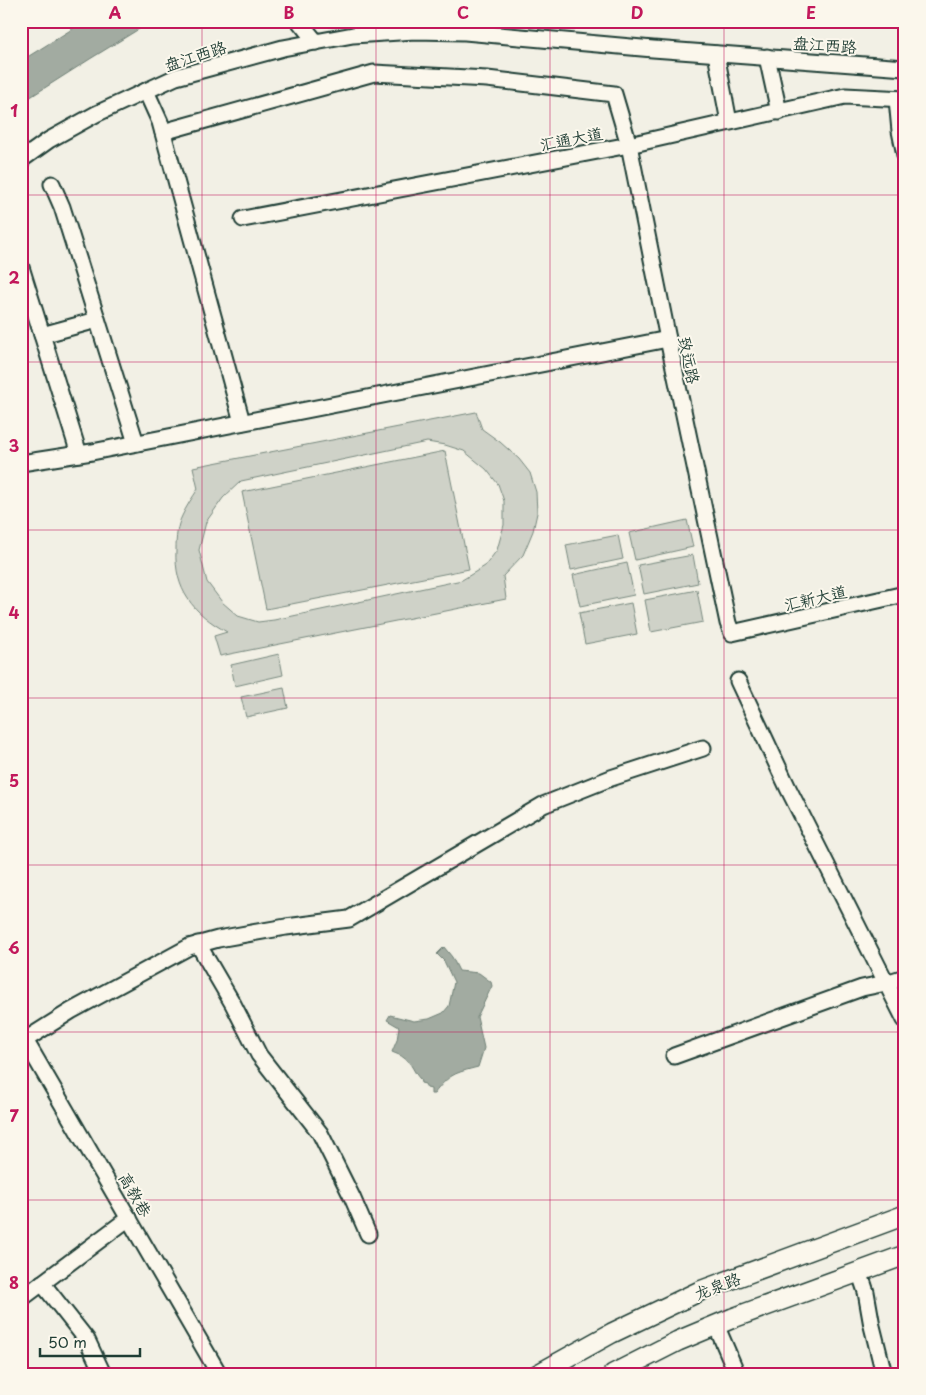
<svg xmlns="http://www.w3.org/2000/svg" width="926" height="1395" viewBox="0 0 926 1395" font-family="'Playpen Sans','LXGW WenKai TC',sans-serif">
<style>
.green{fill:#cfd2c8;stroke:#77887e;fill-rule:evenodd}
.water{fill:#a2aba1;stroke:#6e7f75}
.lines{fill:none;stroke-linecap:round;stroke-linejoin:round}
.minor-casing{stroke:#1f3d34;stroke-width:19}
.major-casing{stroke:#1f3d34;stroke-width:22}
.path{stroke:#1f3d34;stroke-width:2.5;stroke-dasharray:1 4;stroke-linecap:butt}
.minor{stroke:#fbf7ec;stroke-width:15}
.major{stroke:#fbf7ec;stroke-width:19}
.grid{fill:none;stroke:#c2185b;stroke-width:1;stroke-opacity:0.55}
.labels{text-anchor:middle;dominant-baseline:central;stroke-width:4;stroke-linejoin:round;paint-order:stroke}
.street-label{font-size:16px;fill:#1f3d34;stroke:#fbf7ec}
.neatline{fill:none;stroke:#c2185b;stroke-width:2}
.grid-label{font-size:16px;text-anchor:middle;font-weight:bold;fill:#c2185b}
</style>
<rect width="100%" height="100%" fill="#f2f0e5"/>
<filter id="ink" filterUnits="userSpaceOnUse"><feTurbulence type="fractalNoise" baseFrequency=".02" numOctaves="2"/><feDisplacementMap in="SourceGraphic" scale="10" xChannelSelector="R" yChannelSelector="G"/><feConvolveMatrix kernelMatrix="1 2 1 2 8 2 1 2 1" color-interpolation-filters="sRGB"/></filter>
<g filter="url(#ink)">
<!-- green -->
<g class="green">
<path d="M476 412 482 429 500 442 519 459 530 473 536 492 537 513 533 531 523 555 503 576 506 599 220 656 214 636 227 632C193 613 174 590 176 550 176 538 177 526 182 516 186 507 192 498 198 489L193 467ZM427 442 445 445 464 451 486 469 498 484 504 501V525L497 550 485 566 462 580 274 620 258 622 238 616 222 602 207 582 199 550 206 522 223 498 241 481Z"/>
<path d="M445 451 469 569 266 609 242 492Z"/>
<path d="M687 520 693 547 635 560 629 533Z"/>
<path d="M618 535 623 559 571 570 566 545Z"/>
<path d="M693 555 698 583 644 594 638 565Z"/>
<path d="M627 563 634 595 580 606 573 575Z"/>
<path d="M697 590 703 622 651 632 645 600Z"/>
<path d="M631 603 637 634 585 644 579 613Z"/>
<path d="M279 654 283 675 235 686 231 665Z"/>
<path d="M284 688 288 708 246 717 241 697Z"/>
</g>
<!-- water -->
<g class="water">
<path d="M85 21H152L90 59 21 103V61Z"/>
<path d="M444 947 452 957 459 971 479 973 491 982 492 986 477 1017 484 1048 478 1067C455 1073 449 1074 434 1094H431V1089L427 1088 425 1084 421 1083 420 1079C414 1073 412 1063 404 1058 401 1055 396 1054 392 1052L397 1040 399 1027 387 1020 390 1015 414 1021 429 1019 443 1013 449 1006 454 982 444 961 437 954Z"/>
</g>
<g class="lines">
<!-- minor casing -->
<g class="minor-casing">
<g id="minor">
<path d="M299 21 316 42"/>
<path d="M716 54 729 122"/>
<path d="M767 57 779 112"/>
<path d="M146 91 160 122 242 422"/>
<path d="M897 99 900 131 905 155"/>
<path d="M163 132 374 73 487 79 614 94 629 145 668 339 728 623 732 633 905 594"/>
<path d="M21 160 49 140 96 114 176 77 283 48 353 35 415 31 465 32 653 49 905 68"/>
<path d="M52 184 62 207 136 443"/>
<path d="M243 219 629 145 845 96 905 99"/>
<path d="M21 267 79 454"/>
<path d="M42 335 97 320"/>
<path d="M21 463 92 452 668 339"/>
<path d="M738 681 788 788 905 1020"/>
<path d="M198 944 233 1004 259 1055 320 1133 352 1197 368 1234"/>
<path d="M21 1033 219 1374"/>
<path d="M25 1040 71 1011 189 947 218 939 286 927 349 919 543 805 611 778 703 748"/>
<path d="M674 1056 862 988 886 983 905 977"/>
<path d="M859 1271 866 1292 872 1326 884 1374"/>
<path d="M42 1283 87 1340 103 1374"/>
<path d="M21 1299 129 1218"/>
<path d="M716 1325 737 1374"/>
</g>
</g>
<!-- major casing -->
<g class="major-casing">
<g id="major">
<path d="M538 1374 612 1333 700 1291 905 1215"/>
<path d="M613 1374 678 1341 733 1318 905 1255"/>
</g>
</g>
<!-- path -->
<path class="path" d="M21 24 23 21"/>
<!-- minor -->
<use href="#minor" class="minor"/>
<!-- major -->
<use href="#major" class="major"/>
</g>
</g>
<!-- grid -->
<path class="grid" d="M202 21V1374M376 21V1374M550 21V1374M724 21V1374M21 195H905M21 362H905M21 530H905M21 698H905M21 865H905M21 1032H905M21 1200H905"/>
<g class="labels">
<!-- street labels -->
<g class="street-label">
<text transform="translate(825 44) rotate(4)">盘江西路</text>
<text transform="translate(195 55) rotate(-18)">盘江西路</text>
<text transform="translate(571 138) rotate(-11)">汇通大道</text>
<text transform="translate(690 360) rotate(78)">致远路</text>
<text transform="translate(815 597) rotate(-13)">汇新大道</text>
<text transform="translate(136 1194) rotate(60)">高教巷</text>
<text transform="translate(717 1285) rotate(-21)">龙泉路</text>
</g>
</g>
<!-- margin -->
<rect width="926" height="1395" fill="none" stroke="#fbf7ec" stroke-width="55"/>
<!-- scale -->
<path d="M40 1348v8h100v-8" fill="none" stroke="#1f3d34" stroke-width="2.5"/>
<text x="48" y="1348" font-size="15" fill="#1f3d34" stroke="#fbf7ec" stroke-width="4" paint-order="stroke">50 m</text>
<rect x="28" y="28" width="870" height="1340" class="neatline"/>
<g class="grid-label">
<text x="115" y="19">A</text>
<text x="289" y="19">B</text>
<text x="463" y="19">C</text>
<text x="637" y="19">D</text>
<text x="811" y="19">E</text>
<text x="14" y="117">1</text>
<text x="14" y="284">2</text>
<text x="14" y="452">3</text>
<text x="14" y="619">4</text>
<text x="14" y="787">5</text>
<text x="14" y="954">6</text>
<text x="14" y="1122">7</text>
<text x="14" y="1289">8</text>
</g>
</svg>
